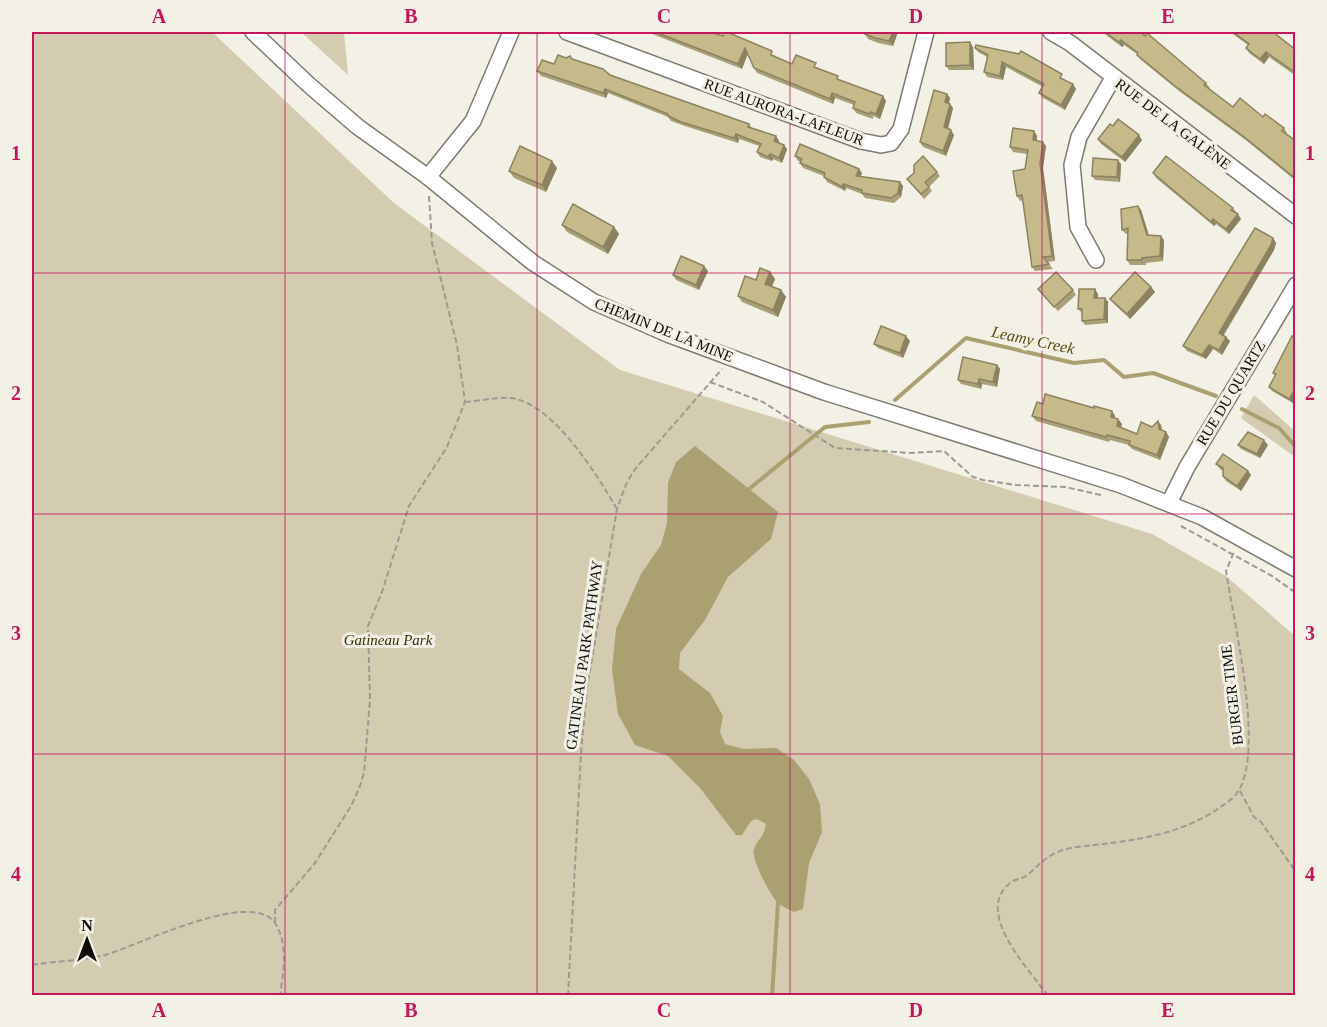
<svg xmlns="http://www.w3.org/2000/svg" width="1327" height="1027" viewBox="0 0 1327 1027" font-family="'Times New Roman',serif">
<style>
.green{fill:#d3ccb0}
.water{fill:#aba071}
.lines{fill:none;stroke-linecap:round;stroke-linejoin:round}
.stream{stroke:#aba071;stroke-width:4}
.minor-casing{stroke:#7d7b71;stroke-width:18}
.path{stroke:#9c9b93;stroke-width:2;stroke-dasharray:6 3;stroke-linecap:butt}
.minor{stroke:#fff;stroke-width:15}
.wall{fill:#aaa078}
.shaded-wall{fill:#8b8261}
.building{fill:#c6ba8b;stroke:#8b8261;stroke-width:1.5}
.grid{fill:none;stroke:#c2185b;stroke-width:1.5;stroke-opacity:0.55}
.labels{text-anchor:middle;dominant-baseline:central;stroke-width:6;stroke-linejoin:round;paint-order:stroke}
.street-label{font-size:15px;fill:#0d0c09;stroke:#f3f1e6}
.park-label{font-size:15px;font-style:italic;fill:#382f06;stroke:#f3f1e6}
.water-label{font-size:16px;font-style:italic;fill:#56490e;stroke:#f3f1e6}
.neatline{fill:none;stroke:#c2185b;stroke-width:2}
.grid-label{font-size:20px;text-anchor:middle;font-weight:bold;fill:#c2185b}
</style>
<rect width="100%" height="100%" fill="#f3f1e6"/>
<!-- green -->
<g class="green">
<path d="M32 32H212L394 203 620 370 1152 534 1226 576 1295 636V995H32Z"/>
<path d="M301 32H344L348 75Z"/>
<path d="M1254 395 1295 431V457L1241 418Z"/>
</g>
<!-- water -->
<path class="water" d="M695 446 778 512 771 539 728 577 705 620 680 653 679 669 710 693 723 716 720 732 725 744 743 749 776 748 794 760 809 779 820 804 822 832 809 863 803 909 794 912C790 910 782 907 778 903 771 897 750 857 754 849 758 839 764 837 766 824L757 819 751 821 742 835H736L700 788 668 756 635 745 618 714 612 670 616 629 641 574 661 545 667 523 668 483 676 462Z"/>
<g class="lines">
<!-- stream -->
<g class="stream">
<path d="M895 400 966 338 1074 363 1104 360 1124 377 1153 373 1216 396"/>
<path d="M1242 409 1279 428 1296 447"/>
<path d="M749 489 825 427 869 422"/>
<path d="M772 996 778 903"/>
</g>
<!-- minor casing -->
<g class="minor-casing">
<g id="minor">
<path d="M253 32 309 85 358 127 428 177 532 262 594 302 670 335 824 392 1121 485 1202 517 1296 569"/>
<path d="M567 32 861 141 881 145 891 143 901 129 926 32"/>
<path d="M1051 32 1070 43 1296 216"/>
<path d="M428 177 473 121 511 32"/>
<path d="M1096 260 1078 227 1072 165 1079 137 1113 78"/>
<path d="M1169 503 1187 467 1296 285"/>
</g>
</g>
<!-- path -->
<g class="path">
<path d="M710 382 763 402 835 448 911 453 944 451 973 477 983 480 1016 485 1065 487 1101 495"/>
<path d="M465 402C479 401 496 397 511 398 553 403 597 475 617 509"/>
<path d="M1181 526 1272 576 1296 593"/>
<path d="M1240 791 1254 817 1261 822 1296 872"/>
<path d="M275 923V910L315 863 351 806 359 789 364 773 370 700 368 626 382 592 409 506 447 447 465 402 457 345 432 243 429 196"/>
<path d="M32 965C55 961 82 961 105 955 137 946 251 888 275 923 289 945 283 972 280 996"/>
<path d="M568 996 581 753 587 689 617 509 627 482 636 468 722 369"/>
<path d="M1048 996C1030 970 973 913 1010 883 1014 879 1022 879 1026 876 1040 865 1045 856 1063 850 1075 846 1091 846 1103 844 1144 839 1185 832 1219 808 1226 803 1235 798 1239 790 1264 746 1234 624 1226 571L1234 552"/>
</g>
<!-- minor -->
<use href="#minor" class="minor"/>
</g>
<!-- wall -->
<g class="wall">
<path d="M647 32H710L776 56 775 57 792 64 819 68 818 69 842 81 883 96 886 101 880 119 873 116V119L856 113 853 108 854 105 835 98 833 104 757 73 754 68 748 54 742 69Z"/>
<path d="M857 32H898L893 46 878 43 868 39 865 34Z"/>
<path d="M1102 32H1140L1206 83 1210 88 1209 89 1233 107 1263 117 1284 128 1287 133 1286 134 1296 141V181L1247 141 1179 91 1140 59 1137 54 1124 45 1122 47Z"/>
<path d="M1230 32H1273L1296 50V76L1269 57 1264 64 1249 53 1246 48 1248 45Z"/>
<path d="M973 47 974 70H949L946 66Z"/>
<path d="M975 48 1065 79 1064 80 1073 84 1076 89 1065 110 1043 98 1039 93 1043 87 1006 67 1003 80 987 77 984 72 987 57 978 52Z"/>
<path d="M573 60 630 83 749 124 752 128 776 136 779 141 778 142 787 149 782 163 773 159 772 161 760 157 757 152 759 146 739 139 738 143 685 126 671 121 668 117 608 93 606 98 541 76 537 71 554 64Z"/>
<path d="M947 94 950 98 949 103 953 108 948 129 954 135 946 156 923 147 920 142Z"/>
<path d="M1113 126 1142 140 1125 162 1101 144 1098 139Z"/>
<path d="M1034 131 1037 136V141L1046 146 1043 168 1055 261 1047 262 1053 269 1035 271 1032 267 1023 200 1020 201 1017 196 1025 169 1027 154 1013 152 1010 147Z"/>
<path d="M795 156 859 169 862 173 861 176 900 182 903 186 901 197 894 203 865 198 862 194 846 188 845 191 827 182 824 177V176L803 168 800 163 801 162 798 161Z"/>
<path d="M1121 164 1120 182 1095 180 1092 176Z"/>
<path d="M557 168 546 192 514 178 509 171Z"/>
<path d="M937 172 940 176 929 187 932 191 924 199 907 179Z"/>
<path d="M1153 173 1233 208 1236 212V213L1241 219 1229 234 1216 224 1214 226 1156 178Z"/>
<path d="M1141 210 1149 235 1164 240 1163 261 1146 263V265H1130L1127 260 1128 234H1126L1122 230Z"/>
<path d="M562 225 614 227 619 234 608 254 567 232Z"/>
<path d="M1273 238 1276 243 1274 250 1224 335 1230 341 1222 355 1213 349 1206 359 1187 351 1183 346Z"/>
<path d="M708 271 699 290 676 280 673 275Z"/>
<path d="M770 272 775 279 772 286 781 290 786 297 778 317 742 302 738 296 756 280Z"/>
<path d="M1151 287 1155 292 1130 319 1114 304 1110 299Z"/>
<path d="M1038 289 1073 290 1076 295 1058 311Z"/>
<path d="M1098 294V298H1105L1108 302V323L1085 325 1082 321V313L1078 309Z"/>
<path d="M1296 338V398L1293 403 1272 391 1269 387 1275 376 1273 373Z"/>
<path d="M910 341 903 358 878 348 874 344Z"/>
<path d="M997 365 1000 369 997 387 982 384 981 389 961 384 958 380Z"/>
<path d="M1094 408 1112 411 1115 416V418L1122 424 1121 427 1137 434 1152 427 1161 425 1162 430 1166 432 1169 437 1160 460 1132 449 1129 445 1110 440 1109 442 1036 421 1032 416Z"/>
<path d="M1238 445H1268L1260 458 1241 449Z"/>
<path d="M1216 464 1248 471 1251 475 1241 491 1226 481 1223 476V471L1220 469Z"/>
</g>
<!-- shaded-wall -->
<g class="shaded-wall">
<path d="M893 32H898L893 46 889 41Z"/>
<path d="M1121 40 1124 45 1122 47 1119 42Z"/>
<path d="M970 42 973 47 974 70 970 65Z"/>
<path d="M745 48 748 52 742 69 738 64Z"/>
<path d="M1266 52 1269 57 1264 64 1260 59Z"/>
<path d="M1002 62 1006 67 1003 80 1000 76Z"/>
<path d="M1073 84 1076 89 1065 110 1061 105Z"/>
<path d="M605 89 608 93 606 98 603 93Z"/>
<path d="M832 93 835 98 833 104 830 99Z"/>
<path d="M947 94 950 98 948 107 945 102Z"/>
<path d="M883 96 886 101 880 119 876 114Z"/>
<path d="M950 104 953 108 947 132 944 127Z"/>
<path d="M951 130 954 135 946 156 943 151Z"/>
<path d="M1034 131 1037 136 1036 145 1033 140Z"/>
<path d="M736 134 739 139 738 143 734 138Z"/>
<path d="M1139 135 1142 140 1125 162 1122 157Z"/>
<path d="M776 136 779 141 777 145 774 141Z"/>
<path d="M1043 142 1046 146 1043 168 1055 261 1052 256 1040 163Z"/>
<path d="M784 145 787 149 782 163 779 158Z"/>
<path d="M770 154 773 159 772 161 768 157Z"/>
<path d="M1118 160 1121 164 1120 182 1117 177Z"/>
<path d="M552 161 557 168 546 192 542 185Z"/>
<path d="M859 169 862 173 859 180 856 176Z"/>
<path d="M900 182 903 186 901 197 898 193Z"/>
<path d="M843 184 846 188 845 191 842 187Z"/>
<path d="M1138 206 1141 210 1150 240 1147 235Z"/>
<path d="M1238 214 1241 219 1229 234 1226 229Z"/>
<path d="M1213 219 1216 224 1214 226 1211 222Z"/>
<path d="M614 227 619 234 608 254 603 247Z"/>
<path d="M1161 236 1164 240 1163 261 1160 256Z"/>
<path d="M1273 238 1276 243 1274 250 1222 337 1219 333Z"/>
<path d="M704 266 708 271 699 290 696 285Z"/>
<path d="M770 272 775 279 770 291 765 284Z"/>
<path d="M1151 287 1155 292 1130 319 1127 314Z"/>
<path d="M1095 289 1098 294V302L1094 298Z"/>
<path d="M781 290 786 297 778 317 773 310Z"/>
<path d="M1105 298 1108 302V323L1104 319Z"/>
<path d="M906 336 910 341 903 358 900 353Z"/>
<path d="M1226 337 1230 341 1222 355 1219 350Z"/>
<path d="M1209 345 1213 349 1206 359 1202 355Z"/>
<path d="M997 365 1000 369 997 387 993 382Z"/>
<path d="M979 379 982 384 981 389 978 384Z"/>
<path d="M1296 388V398L1293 403 1289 399Z"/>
<path d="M1112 411 1115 416 1114 422 1111 417Z"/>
<path d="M1118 419 1122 424 1120 430 1117 426Z"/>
<path d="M1158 421 1161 425 1162 434 1159 429Z"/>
<path d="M1166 432 1169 437 1160 460 1157 455Z"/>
<path d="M1264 440 1268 445 1260 458 1257 454Z"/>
<path d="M1248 471 1251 475 1241 491 1237 486Z"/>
</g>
<!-- building -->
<g class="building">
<path d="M655 32H710L723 36 724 32H727L772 51 771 55 792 64 796 55 816 63 814 67 838 76 837 79 883 96 876 114 870 112 869 114 853 108 855 102 832 93 830 99 754 68 745 48 738 64Z"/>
<path d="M866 32H893L889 41 875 38 865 34Z"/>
<path d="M1105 32H1140L1145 36 1147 33 1206 83 1204 85 1233 107 1240 98 1263 117 1265 114 1284 128 1282 131 1296 141V179L1243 136 1175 86 1137 55 1138 53 1121 40 1119 42Z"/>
<path d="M1233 32H1273L1296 50V73L1266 52 1260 59 1246 48 1249 44Z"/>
<path d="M970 42V65L946 66V43Z"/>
<path d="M976 45 1019 54 1021 51 1062 74 1060 78 1073 84 1061 105 1039 93 1044 84 1002 62 1000 76 984 72 988 55 975 48Z"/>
<path d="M558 55 566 58 570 56 572 59 603 69 610 75 749 124 748 127 776 136 774 141 784 145 779 158 770 154 768 157 757 152 761 144 736 134 734 138 681 122 668 116V114L605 89 603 93 537 71 542 60 554 64Z"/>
<path d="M934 90 947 94 945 102 950 104 944 127 951 130 943 151 920 142Z"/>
<path d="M1118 119 1139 135 1122 157 1098 139 1110 124 1113 126Z"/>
<path d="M1013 128 1034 131 1033 140 1043 142 1040 163 1052 256 1043 257 1049 264 1032 267 1022 195 1017 196 1013 171 1025 169 1028 150 1010 147Z"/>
<path d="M800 144 859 169 856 176 900 182 898 193 891 198 862 193V190L843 184 842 187 824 177 825 173 800 163 802 159 795 156Z"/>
<path d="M520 146 552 161 542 185 509 171Z"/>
<path d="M923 156 937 172 925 182 929 187 921 194 907 179 914 173V165Z"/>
<path d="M1166 156 1233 208 1231 210 1238 214 1226 229 1213 219 1211 222 1153 173Z"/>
<path d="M1093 158 1118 160 1117 177 1092 176Z"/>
<path d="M573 204 614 227 603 247 562 225Z"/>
<path d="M1138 206 1147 235 1161 236 1160 256 1142 258V260H1127L1128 228 1122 230 1121 209Z"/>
<path d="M1255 228 1273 238 1271 245 1219 333 1226 337 1219 350 1209 345 1202 355 1183 346Z"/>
<path d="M681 256 704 266 696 285 673 275Z"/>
<path d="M760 268 770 272 765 284 781 290 773 310 738 296 745 276 756 280Z"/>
<path d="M1056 272 1073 290 1054 307 1038 289Z"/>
<path d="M1135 272 1151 287 1127 314 1110 299Z"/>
<path d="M1079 289H1095L1094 298H1105L1104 319 1082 321V309H1078Z"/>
<path d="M881 326 906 336 900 353 874 344Z"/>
<path d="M1292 336 1296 338V388L1289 399 1269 387 1276 374 1273 373Z"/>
<path d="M963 357 997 365 993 382 979 379 978 384 958 380Z"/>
<path d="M1045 394 1094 408V406L1112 411 1111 417 1118 419 1117 426 1137 434 1141 422 1152 427 1158 421 1159 429 1166 432 1157 455 1129 445 1130 441 1107 435 1106 437 1032 416 1037 402 1043 404Z"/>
<path d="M1248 432 1264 440 1257 454 1238 445Z"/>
<path d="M1223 454 1248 471 1237 486 1223 476V468L1216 464Z"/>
</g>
<!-- grid -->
<path class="grid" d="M285 32V996M537 32V996M790 32V996M1042 32V996M32 273H1296M32 514H1296M32 754H1296"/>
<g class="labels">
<!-- street labels -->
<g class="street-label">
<text transform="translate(784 112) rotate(20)">RUE AURORA-LAFLEUR</text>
<text transform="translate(1173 124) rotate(37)">RUE DE LA GALÈNE</text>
<text transform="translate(664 330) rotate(22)">CHEMIN DE LA MINE</text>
<text transform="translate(1231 393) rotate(-59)">RUE DU QUARTZ</text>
<text transform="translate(584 655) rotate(-82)">GATINEAU PARK PATHWAY</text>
<text transform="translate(1232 695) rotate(-97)">BURGER TIME</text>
</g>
<!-- park labels -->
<g class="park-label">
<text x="388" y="640">Gatineau Park</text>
</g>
<!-- water labels -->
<g class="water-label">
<text transform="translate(1033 340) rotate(12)">Leamy Creek</text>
</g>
</g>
<!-- border -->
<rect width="1327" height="1027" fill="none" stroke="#f3f1e6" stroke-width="66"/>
<!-- north arrow -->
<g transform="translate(87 940)" stroke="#f3f1e6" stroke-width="4.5" paint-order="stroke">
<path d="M0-4.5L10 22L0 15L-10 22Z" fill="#0d0c09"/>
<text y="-9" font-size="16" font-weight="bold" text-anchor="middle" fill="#0d0c09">N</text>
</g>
<rect x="33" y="33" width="1261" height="961" class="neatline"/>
<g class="grid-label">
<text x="159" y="23">A</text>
<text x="411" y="23">B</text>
<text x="664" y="23">C</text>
<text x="916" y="23">D</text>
<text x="1168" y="23">E</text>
<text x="16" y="160">1</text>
<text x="1310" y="160">1</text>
<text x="16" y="400">2</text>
<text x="1310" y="400">2</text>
<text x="16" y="640">3</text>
<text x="1310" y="640">3</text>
<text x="16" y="881">4</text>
<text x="1310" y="881">4</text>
<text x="159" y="1017">A</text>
<text x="411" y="1017">B</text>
<text x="664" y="1017">C</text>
<text x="916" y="1017">D</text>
<text x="1168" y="1017">E</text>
</g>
</svg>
